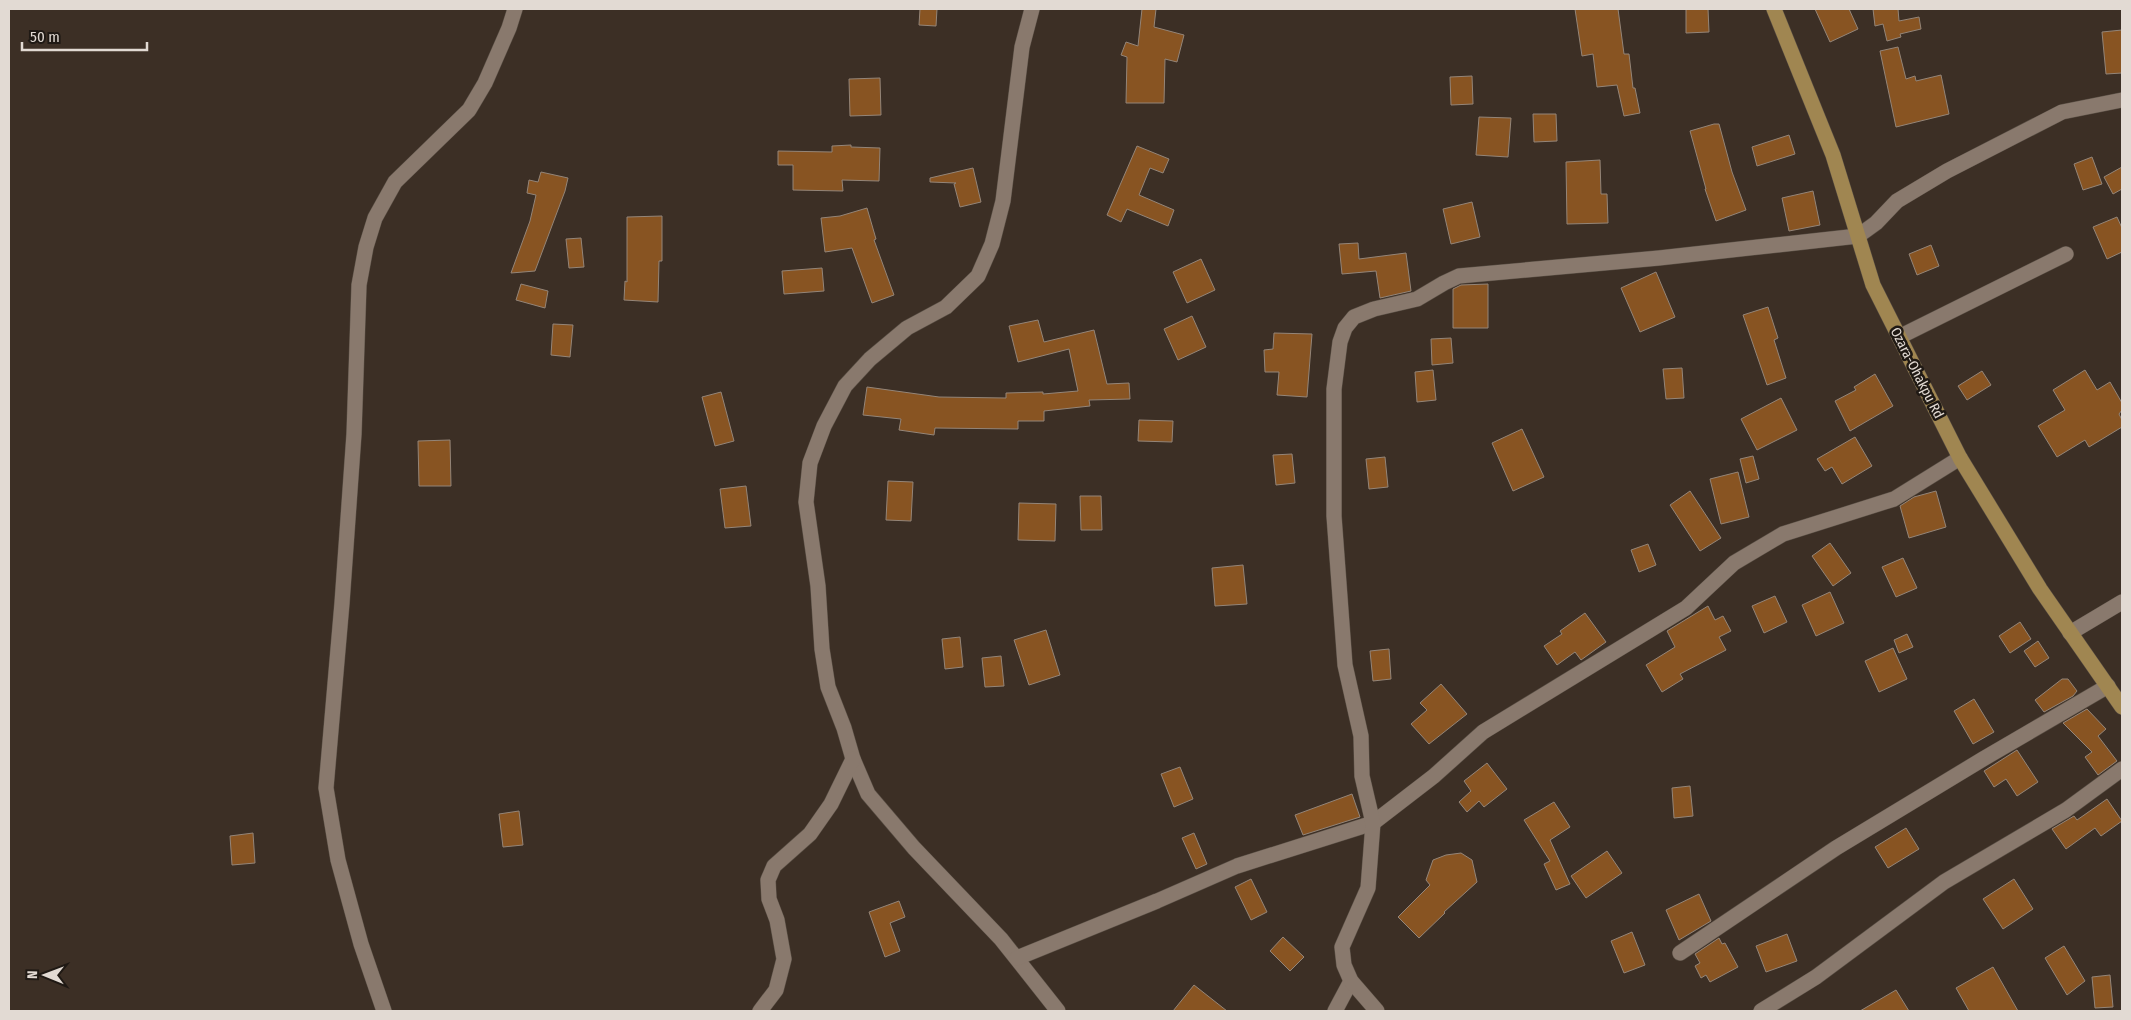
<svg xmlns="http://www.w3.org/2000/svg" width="2131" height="1020" viewBox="0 0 2131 1020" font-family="'Fira Sans Condensed',sans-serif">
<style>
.building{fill:#885422;stroke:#948578}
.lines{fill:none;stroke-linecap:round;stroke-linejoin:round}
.minor-casing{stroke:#584e44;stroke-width:16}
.major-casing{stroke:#584e44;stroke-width:16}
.minor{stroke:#89796d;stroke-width:15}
.major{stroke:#a08651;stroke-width:15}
.labels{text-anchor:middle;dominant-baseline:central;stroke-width:5;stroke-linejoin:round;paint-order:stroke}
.street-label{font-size:14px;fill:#e2dad3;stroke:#1f1914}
</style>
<rect width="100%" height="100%" fill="#3c2f25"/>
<!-- building -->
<g class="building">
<path d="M920 9H937L936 26 919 25Z"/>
<path d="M1142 9H1156L1154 27 1184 35 1177 62 1165 59 1164 103H1126L1127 57 1121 55 1126 42 1138 46Z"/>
<path d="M1575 9H1618L1624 54H1629L1633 88H1635L1640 113 1624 116 1617 85 1597 87 1593 54 1582 56Z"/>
<path d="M1686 9H1708L1709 32 1686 33Z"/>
<path d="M1815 9H1849L1858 29 1830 42Z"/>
<path d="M1873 9H1898L1899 21 1919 17 1921 29 1900 34 1901 37 1887 41 1883 24 1875 26Z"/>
<path d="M2122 30V73L2106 74 2102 32Z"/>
<path d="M1898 47 1906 79 1915 76 1916 81 1941 75 1949 114 1896 127 1880 51Z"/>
<path d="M1472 76 1473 104 1451 105 1450 77Z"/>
<path d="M880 78 881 115 850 116 849 79Z"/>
<path d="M1533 114H1556L1557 141 1534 142Z"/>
<path d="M1479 117 1511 118 1508 157 1476 155Z"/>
<path d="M1714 124H1719L1732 172 1746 210 1716 221 1705 189H1706L1690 131Z"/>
<path d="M1789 135 1795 154 1757 166 1752 147Z"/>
<path d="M851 145V147L880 148 879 181 842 180 843 191 793 190V165H778V151L832 152V146Z"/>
<path d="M1137 146 1169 159 1163 173 1150 168 1139 195 1174 210 1168 226 1127 209 1121 222 1107 215Z"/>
<path d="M2092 157 2102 184 2083 190 2074 164Z"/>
<path d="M1600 160 1601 194H1607L1608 223 1567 224 1566 162Z"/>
<path d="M2122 167V189L2113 194 2104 177Z"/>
<path d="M973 168 981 202 960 207 954 184 956 183 930 182V178Z"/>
<path d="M541 172 568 178 565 191 535 271 511 273 530 221 536 195 527 193 529 180 538 182Z"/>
<path d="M1813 191 1820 225 1789 231 1782 198Z"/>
<path d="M1472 202 1480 237 1451 244 1443 209Z"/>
<path d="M867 208 876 239 874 240 894 295 872 303 852 248 825 252 821 218 840 216Z"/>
<path d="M662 216V261H659L658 302 624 300 625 281 627 282V217Z"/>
<path d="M2117 217 2122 228V252L2107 259 2093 227Z"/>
<path d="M581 238 584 267 569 268 566 239Z"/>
<path d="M1358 243 1359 259 1406 253 1411 291 1380 298 1376 271 1342 274 1339 244Z"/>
<path d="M1931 245 1939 266 1917 275 1909 254Z"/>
<path d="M1201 259 1215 290 1187 303 1173 272Z"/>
<path d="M822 268 824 291 784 294 782 271Z"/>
<path d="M1656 272 1675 317 1640 332 1621 288Z"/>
<path d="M521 284 548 291 545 308 516 300Z"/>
<path d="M1488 284V328H1453V289L1461 285Z"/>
<path d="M1768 307 1778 338 1774 340 1786 378 1767 385 1743 315Z"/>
<path d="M1192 316 1206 347 1178 360 1164 329Z"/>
<path d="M1038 320 1044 342 1094 330 1107 384 1129 383 1130 399 1089 400 1090 406 1044 411V421H1018V429L935 428 934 435 899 430 901 419 863 415 867 387 939 397 1006 398V393L1043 392V394L1078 391 1069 349 1018 362 1009 326Z"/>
<path d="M553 324 573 325 570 357 551 355Z"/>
<path d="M1274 333 1312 334 1307 397 1277 395 1279 372H1265L1264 350 1273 349Z"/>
<path d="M1451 338 1453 363 1432 365 1431 339Z"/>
<path d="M1682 368 1684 398 1666 399 1663 369Z"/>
<path d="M1433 370 1436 400 1417 402 1415 372Z"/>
<path d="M2085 370 2097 390 2110 382 2122 403V410L2119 414 2122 420V427L2089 447 2085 440 2057 457 2038 426 2065 410 2053 390Z"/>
<path d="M1982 371 1991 385 1967 400 1958 386Z"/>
<path d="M1875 374 1893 406 1850 431 1835 401 1856 390 1854 387Z"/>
<path d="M721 392 734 441 715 446 702 397Z"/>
<path d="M1781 398 1797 430 1757 450 1741 419Z"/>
<path d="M1139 420 1173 421 1172 442 1138 441Z"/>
<path d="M1522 429 1544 477 1513 491 1492 443Z"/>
<path d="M1855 437 1872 466 1842 484 1832 467 1825 471 1817 459Z"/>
<path d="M450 440 451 486H419L418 441Z"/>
<path d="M1292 454 1295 483 1276 485 1273 455Z"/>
<path d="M1753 456 1759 479 1746 483 1740 459Z"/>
<path d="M1385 457 1388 487 1369 489 1366 459Z"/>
<path d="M1738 472 1749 517 1721 524 1710 479Z"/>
<path d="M888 481 913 482 911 521 886 520Z"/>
<path d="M746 486 751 526 725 528 720 489Z"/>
<path d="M1690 491 1721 538 1700 551 1670 505Z"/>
<path d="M1936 491 1946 527 1909 538 1900 506 1914 497Z"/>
<path d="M1080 496H1101L1102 530H1081Z"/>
<path d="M1019 503 1056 504 1055 541 1018 540Z"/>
<path d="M1830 543 1851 573 1833 586 1812 556Z"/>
<path d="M1648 544 1656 565 1639 572 1631 550Z"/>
<path d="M1903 558 1917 588 1896 597 1882 567Z"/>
<path d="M1243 565 1247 604 1215 606 1212 568Z"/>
<path d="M1830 592 1844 623 1816 636 1802 605Z"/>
<path d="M1775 596 1787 622 1764 633 1752 606Z"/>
<path d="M1708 606 1715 620 1723 616 1731 631 1719 637 1726 650 1680 674 1683 679 1662 692 1646 665 1675 647 1667 631Z"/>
<path d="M1585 613 1606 642 1581 660 1575 652 1557 665 1544 646 1562 634 1560 631Z"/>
<path d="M2020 622 2031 639 2010 653 1999 636Z"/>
<path d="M1046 630 1060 675 1029 685 1014 640Z"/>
<path d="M1907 634 1913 647 1899 653 1894 640Z"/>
<path d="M960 637 963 667 945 669 942 639Z"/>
<path d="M2038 641 2049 658 2035 667 2024 651Z"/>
<path d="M1893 648 1907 679 1879 692 1865 661Z"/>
<path d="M1389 649 1391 679 1373 681 1370 651Z"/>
<path d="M1001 656 1004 686 985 687 982 658Z"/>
<path d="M2062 679H2068L2077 691 2073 696 2044 712 2035 700Z"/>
<path d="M1441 684 1467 714 1429 744 1411 724 1427 710 1420 703Z"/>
<path d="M1974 699 1994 732 1973 744 1954 711Z"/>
<path d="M2087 709 2106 729 2098 736 2117 761 2098 775 2085 757 2092 752 2063 723Z"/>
<path d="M2017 750 2038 782 2017 796 2006 779 1994 787 1984 771Z"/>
<path d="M1487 763 1507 789 1484 807 1479 801 1467 812 1459 802 1471 791 1464 781Z"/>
<path d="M1180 767 1193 799 1174 807 1161 774Z"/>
<path d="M1690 786 1693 816 1674 818 1672 788Z"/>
<path d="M1352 794 1360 817 1303 835 1295 815Z"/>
<path d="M2107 799 2122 821 2101 836 2095 828 2066 849 2052 829 2074 816 2077 820Z"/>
<path d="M1554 802 1570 827 1550 840 1570 884 1556 890 1544 864 1550 861 1524 820Z"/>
<path d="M519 811 523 845 503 847 499 814Z"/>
<path d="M1906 828 1919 849 1888 868 1875 847Z"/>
<path d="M253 833 255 863 232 865 230 836Z"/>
<path d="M1194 833 1207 864 1196 869 1182 838Z"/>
<path d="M1607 851 1622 873 1586 898 1571 876Z"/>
<path d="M1461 853 1472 860 1477 882 1444 912 1445 913 1419 938 1398 917 1430 885 1426 880 1433 860 1446 855Z"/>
<path d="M1251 879 1267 912 1251 920 1235 887Z"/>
<path d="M2014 879 2033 909 2003 929 1983 899Z"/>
<path d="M1699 894 1711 921 1679 940 1666 910Z"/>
<path d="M899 901 905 917 890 923 900 951 885 957 869 912Z"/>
<path d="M1632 932 1645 965 1624 973 1611 941Z"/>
<path d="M1787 934 1797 961 1766 972 1756 946Z"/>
<path d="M1283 937 1304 957 1290 971 1270 951Z"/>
<path d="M1719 938 1722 944 1725 943 1738 967 1710 982 1706 975 1701 978 1695 966 1700 963 1695 954Z"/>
<path d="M2064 946 2085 981 2067 995 2045 958Z"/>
<path d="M1993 967 2018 1011H1969L1956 988Z"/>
<path d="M2110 975 2113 1007 2095 1008 2092 977Z"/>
<path d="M1194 985 1227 1011H1173Z"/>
<path d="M1896 990 1909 1011H1860Z"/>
</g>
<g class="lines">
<!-- minor casing -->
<g class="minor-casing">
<g id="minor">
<path d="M1032 9 1022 47 1003 201 992 244 978 276 946 307 907 328 870 359 845 386 824 426 810 463 806 502 818 586 822 649 828 687 844 728 853 759 868 794 914 848 1001 939 1058 1011"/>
<path d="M1899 337 2066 254"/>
<path d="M2070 633 2122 602"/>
<path d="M1680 953 1836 848 1983 759 2108 686"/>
<path d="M1017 958 1157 901 1237 866 1373 823 1434 776 1483 732 1686 608 1734 563 1783 534 1894 499 1960 458"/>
<path d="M384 1011 361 944 338 860 326 788 342 603 354 434 359 285 366 247 375 218 395 182 469 110 485 83 509 28 515 9"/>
<path d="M760 1011 776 990 784 959 777 920 769 899 768 880 774 866 810 834 831 804 853 759"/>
<path d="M1335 1011 1351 981"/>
<path d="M1377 1011 1351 981 1344 965 1342 947 1368 888 1373 823 1362 776 1361 736 1345 665 1334 516V389L1340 342 1345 328 1354 317 1374 309 1417 299 1444 283 1459 276 1659 258 1858 236 1876 223 1897 201 1947 171 2062 112 2122 100"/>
<path d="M1761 1011 1816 977 1944 882 2066 810 2122 769"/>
</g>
</g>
<!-- major casing -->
<g class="major-casing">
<path id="major" d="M1774 9 1833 155 1873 285 1960 458 2040 589 2122 707"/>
</g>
<!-- minor -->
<use href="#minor" class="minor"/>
<!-- major -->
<use href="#major" class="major"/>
</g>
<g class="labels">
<!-- street labels -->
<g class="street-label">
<text transform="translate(1917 373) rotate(63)">Ozara-Ohakpu Rd</text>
</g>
</g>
<!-- border -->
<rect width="2131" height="1020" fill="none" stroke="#e2dad3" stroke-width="20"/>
<!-- north arrow -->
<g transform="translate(45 975) rotate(271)" stroke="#1f1914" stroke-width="4" paint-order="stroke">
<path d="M0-4L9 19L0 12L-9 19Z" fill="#e2dad3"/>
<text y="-8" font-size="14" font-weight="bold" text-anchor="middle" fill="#e2dad3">N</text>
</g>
<!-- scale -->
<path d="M22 42v8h125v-8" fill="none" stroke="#e2dad3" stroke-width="2.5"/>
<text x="30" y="42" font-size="15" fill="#e2dad3" stroke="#1f1914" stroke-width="4" paint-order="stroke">50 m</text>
</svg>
